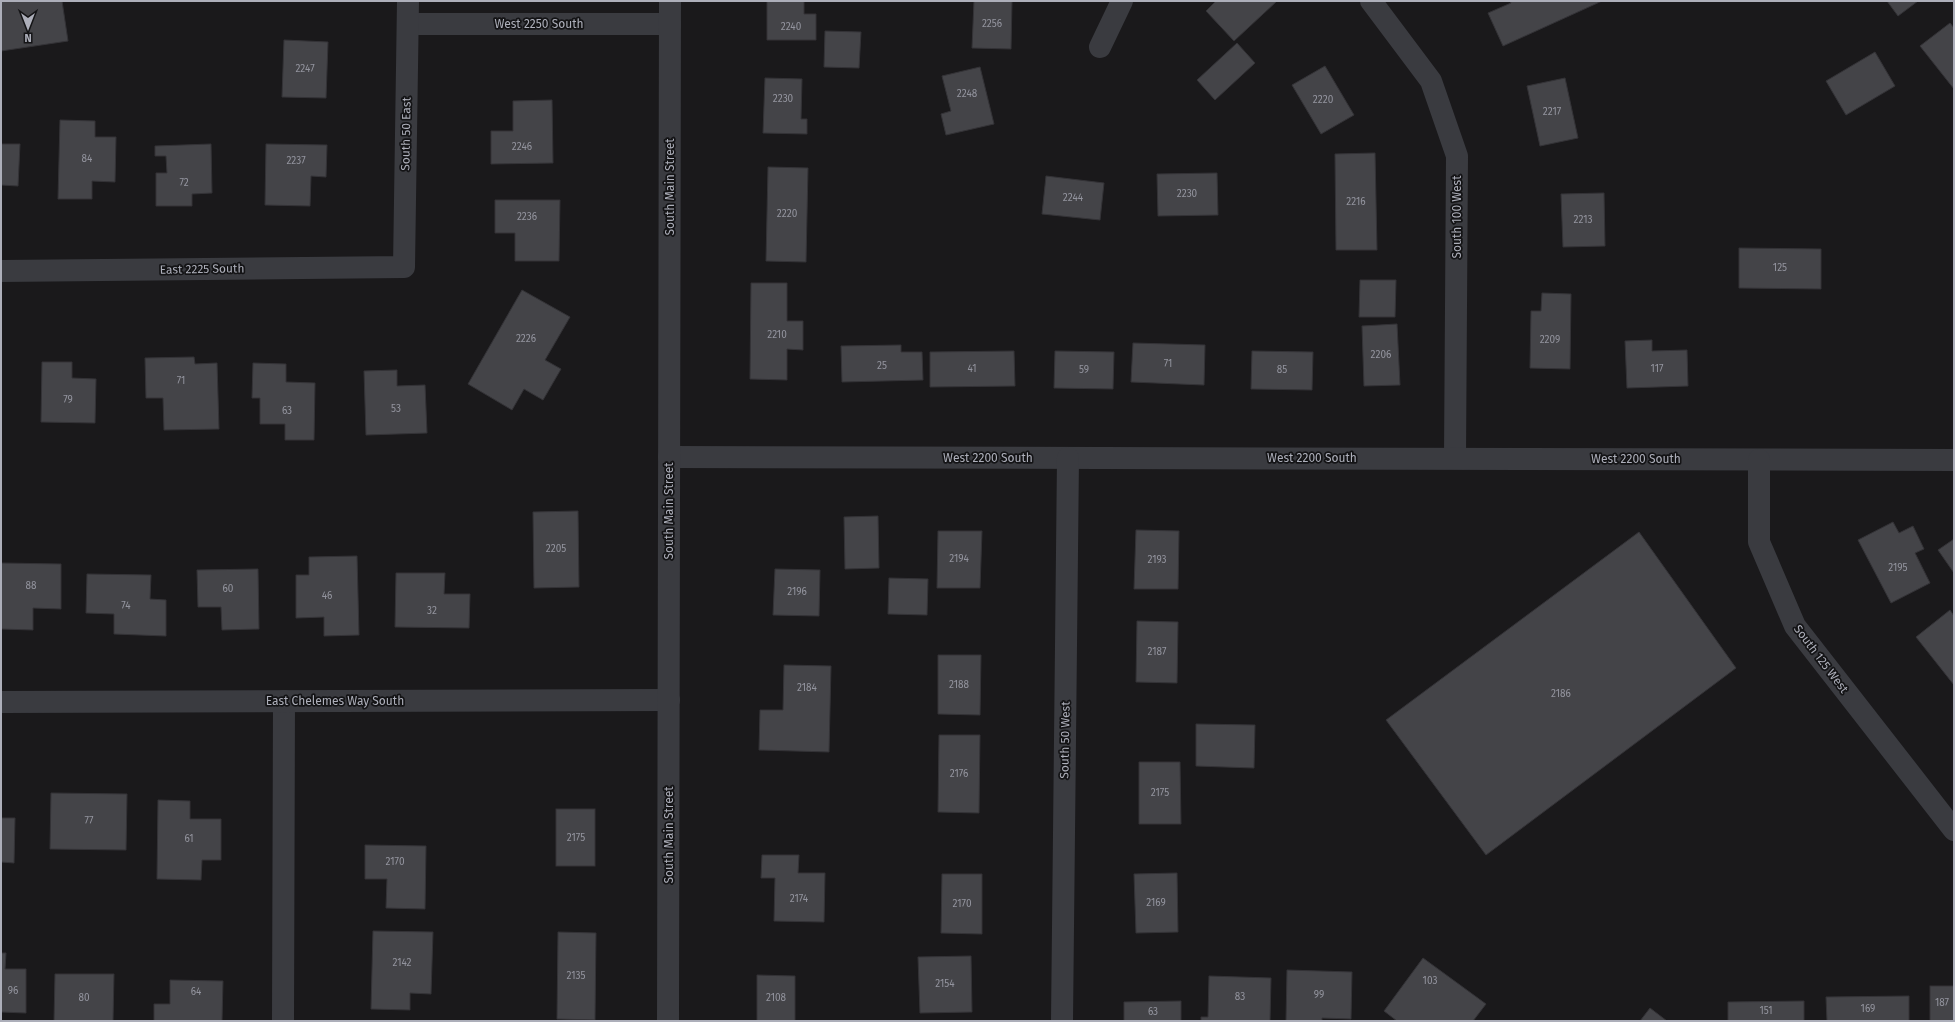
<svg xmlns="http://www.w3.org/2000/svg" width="1955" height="1022" viewBox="0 0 1955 1022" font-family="'Fira Sans',sans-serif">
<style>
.building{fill:#444448;stroke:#343337}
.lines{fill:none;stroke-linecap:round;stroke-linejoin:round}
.minor{stroke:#3a3b40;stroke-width:22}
.tertiary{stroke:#3a3b40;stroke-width:22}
.labels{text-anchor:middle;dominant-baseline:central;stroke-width:3.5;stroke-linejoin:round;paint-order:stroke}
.number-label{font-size:10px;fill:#93949e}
.street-label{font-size:12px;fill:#adafba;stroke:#141416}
</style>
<rect width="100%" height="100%" fill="#1a191b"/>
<!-- building -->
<g class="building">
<path d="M1 1H62L68 41 1 51Z"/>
<path d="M767 1H804V14H816V40H767Z"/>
<path d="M974 1H1012L1011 49 972 48Z"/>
<path d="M1216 1H1275L1276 2 1234 41 1206 11Z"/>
<path d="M1510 1H1602L1503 46 1488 13 1511 3Z"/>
<path d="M1887 1H1918L1898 16Z"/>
<path d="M1950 23 1954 28V89L1920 46Z"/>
<path d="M825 31 861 32 859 68 824 67Z"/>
<path d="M284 40 328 42 326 98 282 97Z"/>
<path d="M1237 43 1255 63 1215 100 1197 80Z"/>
<path d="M1875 52 1895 86 1846 115 1826 81Z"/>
<path d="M1325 66 1354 115 1321 134 1292 85Z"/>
<path d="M980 67 994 124 946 135 941 114 951 111 942 76Z"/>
<path d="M765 78 802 79 801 119H807V134L763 133Z"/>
<path d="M1565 78 1578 138 1540 146 1527 86Z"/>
<path d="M552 100 553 163 491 164V131H513V101Z"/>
<path d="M60 120 95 121V137H116L115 182 92 181V199H58Z"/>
<path d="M1 144H20L18 186 1 185Z"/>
<path d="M211 144 212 193 192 194V206H156V173H167L166 156H155V146Z"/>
<path d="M266 144 327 145 326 177 311 176 310 206 265 205Z"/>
<path d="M1375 153 1377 250H1336L1335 154Z"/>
<path d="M768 167 808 168 806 262 766 261Z"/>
<path d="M1217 173 1218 215 1158 216 1157 174Z"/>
<path d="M1046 176 1104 183 1100 220 1042 214Z"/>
<path d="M1604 193 1605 246 1563 247 1561 194Z"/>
<path d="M495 200H560L559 261H515V233H495Z"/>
<path d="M1739 248 1821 249V289L1739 288Z"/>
<path d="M1360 280H1396L1395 317H1359Z"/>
<path d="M751 283H787V321H803V350L787 349V380L750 379Z"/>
<path d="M522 290 570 317 545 360 561 369 543 400 524 389 512 410 468 384Z"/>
<path d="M1542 293 1571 294 1570 369 1530 368 1531 311H1541Z"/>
<path d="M1397 324 1400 385 1364 386 1362 326Z"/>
<path d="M1652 340V351L1687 350 1688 386 1627 388 1625 341Z"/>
<path d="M1133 343 1205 345 1204 385 1131 382Z"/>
<path d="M901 345V352H922L923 380 842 382 841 346Z"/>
<path d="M1014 351 1015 386 930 387V352Z"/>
<path d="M1055 351 1114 352 1113 389 1054 388Z"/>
<path d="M1252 351 1313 352 1312 390 1251 389Z"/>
<path d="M194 357 195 364 217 363 219 429 164 430 163 398H146L145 358Z"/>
<path d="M42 362H72V378L96 379 95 423 41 422Z"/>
<path d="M253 363 286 364V382L315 383 314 440H285V424H260V398H252Z"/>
<path d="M397 370V386L425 385 427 433 366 435 364 371Z"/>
<path d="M578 511 579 587 534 588 533 512Z"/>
<path d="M878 516 879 568 845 569 844 517Z"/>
<path d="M1893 522 1899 533 1913 526 1924 549 1915 553 1930 583 1891 603 1858 540Z"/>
<path d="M1136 530 1179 531 1178 589H1134Z"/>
<path d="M938 531H982L980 588H937Z"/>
<path d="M1639 532 1736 668 1486 855 1386 720Z"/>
<path d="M1954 539V573L1938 550Z"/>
<path d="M357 556 359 635 324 636V617L296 618V575H309V557Z"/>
<path d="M1 563 61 564V609L33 608V630L1 629Z"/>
<path d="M258 569 259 629 222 630 221 607H198L197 570Z"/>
<path d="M775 569 820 570 819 616 773 615Z"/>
<path d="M396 573H445L444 594H470L469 628 395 627Z"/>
<path d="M87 574 151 575 150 599 166 600V636L114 634V614L86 613Z"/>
<path d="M889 578 928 579 927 615 888 614Z"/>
<path d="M1950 610 1954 616V685L1916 637Z"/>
<path d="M1137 621 1178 622 1177 683 1136 682Z"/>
<path d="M938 655H981L980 715 938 714Z"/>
<path d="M784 665 831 666 829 752 759 750 760 710H783Z"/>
<path d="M1196 724 1255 725 1254 768 1196 766Z"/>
<path d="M939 735H980L979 813 938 812Z"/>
<path d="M1139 762H1180L1181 824H1139Z"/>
<path d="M51 793 127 794 126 850 50 849Z"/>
<path d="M158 800 190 801V819H221V860H202L201 880 157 879Z"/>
<rect x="556" y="809" width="39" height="57"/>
<path d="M1 818H15L14 863 1 862Z"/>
<path d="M365 845 426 846 425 909 386 908 387 879H365Z"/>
<path d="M762 855H799L798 873H825L824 922 774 921 775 878H761Z"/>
<path d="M1177 873 1178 932 1136 933 1134 874Z"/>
<path d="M942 874H982V934L941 933Z"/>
<path d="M373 931 433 932 431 994 410 993V1010L371 1009Z"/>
<path d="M558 932 596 933 595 1020 557 1019Z"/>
<path d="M1 953H6L5 969H26V1013L1 1012Z"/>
<path d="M971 956 972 1012 920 1013 918 957Z"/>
<path d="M1423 958 1486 1004 1473 1021H1397L1384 1011Z"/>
<path d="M1287 970 1352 972 1351 1019 1322 1018V1021H1286Z"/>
<path d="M55 974H114L113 1021H54Z"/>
<path d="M757 975 795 976V1021H757Z"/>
<path d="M1209 976 1271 978 1270 1021H1201V1017H1208Z"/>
<path d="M170 980 223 981 222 1021H154V1004H170Z"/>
<rect x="1930" y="986" width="24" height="35"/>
<path d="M1909 996V1021H1827L1826 997Z"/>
<path d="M1181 1001V1021H1124V1002Z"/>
<path d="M1804 1001V1021H1728V1002Z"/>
<path d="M1650 1008 1667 1021H1640Z"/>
</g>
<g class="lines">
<!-- minor -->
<g class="minor">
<path d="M1371 1 1431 81 1457 156 1455 458"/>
<path d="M408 24H670"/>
<path d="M1100 47 1122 1"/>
<path d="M1 271 404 267 408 1"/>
<path d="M669 457 1954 460"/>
<path d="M1759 460V542L1795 626 1954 830"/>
<path d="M283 1021 284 701"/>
<path d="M1062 1021 1068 458"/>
</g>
<!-- tertiary -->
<g class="tertiary">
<path d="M1 702 669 700"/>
<path d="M668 1021 670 1"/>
</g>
</g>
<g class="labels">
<!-- number labels -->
<g class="number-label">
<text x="992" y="24">2256</text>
<text x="791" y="27">2240</text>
<text x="305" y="69">2247</text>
<text x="967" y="94">2248</text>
<text x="783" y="99">2230</text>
<text x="1323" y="100">2220</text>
<text x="1552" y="112">2217</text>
<text x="522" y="147">2246</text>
<text x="87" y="159">84</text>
<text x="296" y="161">2237</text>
<text x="184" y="183">72</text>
<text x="1187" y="194">2230</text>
<text x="1073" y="198">2244</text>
<text x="1356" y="202">2216</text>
<text x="787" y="214">2220</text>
<text x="527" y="217">2236</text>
<text x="1583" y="220">2213</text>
<text x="1780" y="268">125</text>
<text x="777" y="335">2210</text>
<text x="526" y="339">2226</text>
<text x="1550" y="340">2209</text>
<text x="1381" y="355">2206</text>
<text x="1168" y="364">71</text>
<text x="882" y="366">25</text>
<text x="972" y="369">41</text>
<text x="1657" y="369">117</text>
<text x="1084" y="370">59</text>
<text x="1282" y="370">85</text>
<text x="181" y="381">71</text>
<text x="68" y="400">79</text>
<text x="396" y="409">53</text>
<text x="287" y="411">63</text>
<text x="556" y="549">2205</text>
<text x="959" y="559">2194</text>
<text x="1157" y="560">2193</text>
<text x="1898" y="568">2195</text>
<text x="31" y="586">88</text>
<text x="228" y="589">60</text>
<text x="797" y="592">2196</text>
<text x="327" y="596">46</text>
<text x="126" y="606">74</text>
<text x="432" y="611">32</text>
<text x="1157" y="652">2187</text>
<text x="959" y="685">2188</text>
<text x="807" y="688">2184</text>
<text x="1561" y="694">2186</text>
<text x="959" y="774">2176</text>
<text x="1160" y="793">2175</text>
<text x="89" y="821">77</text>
<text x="576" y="838">2175</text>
<text x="189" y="839">61</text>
<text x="395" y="862">2170</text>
<text x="799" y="899">2174</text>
<text x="1156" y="903">2169</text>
<text x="962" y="904">2170</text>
<text x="402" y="963">2142</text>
<text x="576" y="976">2135</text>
<text x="1430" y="981">103</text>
<text x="945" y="984">2154</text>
<text x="13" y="991">96</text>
<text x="196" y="992">64</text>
<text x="1319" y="995">99</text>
<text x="1240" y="997">83</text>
<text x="84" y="998">80</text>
<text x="776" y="998">2108</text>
<text x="1942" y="1003">187</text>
<text x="1868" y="1009">169</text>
<text x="1766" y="1011">151</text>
<text x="1153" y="1012">63</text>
</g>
<!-- street labels -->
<g class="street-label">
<text x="539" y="24">West 2250 South</text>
<text transform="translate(406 134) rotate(-89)">South 50 East</text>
<text transform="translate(670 187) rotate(-90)">South Main Street</text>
<text transform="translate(1457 217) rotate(-90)">South 100 West</text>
<text transform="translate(202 269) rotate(-1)">East 2225 South</text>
<text x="988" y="458">West 2200 South</text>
<text x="1312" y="458">West 2200 South</text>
<text x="1636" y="459">West 2200 South</text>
<text transform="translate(669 511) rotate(-90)">South Main Street</text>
<text transform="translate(1821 659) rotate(53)">South 125 West</text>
<text x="335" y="701">East Chelemes Way South</text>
<text transform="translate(1065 740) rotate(-89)">South 50 West</text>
<text transform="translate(669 835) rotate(-90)">South Main Street</text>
</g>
</g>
<!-- border -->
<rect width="1955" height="1022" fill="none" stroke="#adafba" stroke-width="4"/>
<!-- north arrow -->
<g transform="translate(28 28) rotate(180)" stroke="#141416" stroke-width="3" paint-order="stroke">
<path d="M0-3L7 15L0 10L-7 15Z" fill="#adafba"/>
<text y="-6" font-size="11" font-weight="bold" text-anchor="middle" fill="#adafba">N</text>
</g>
</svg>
